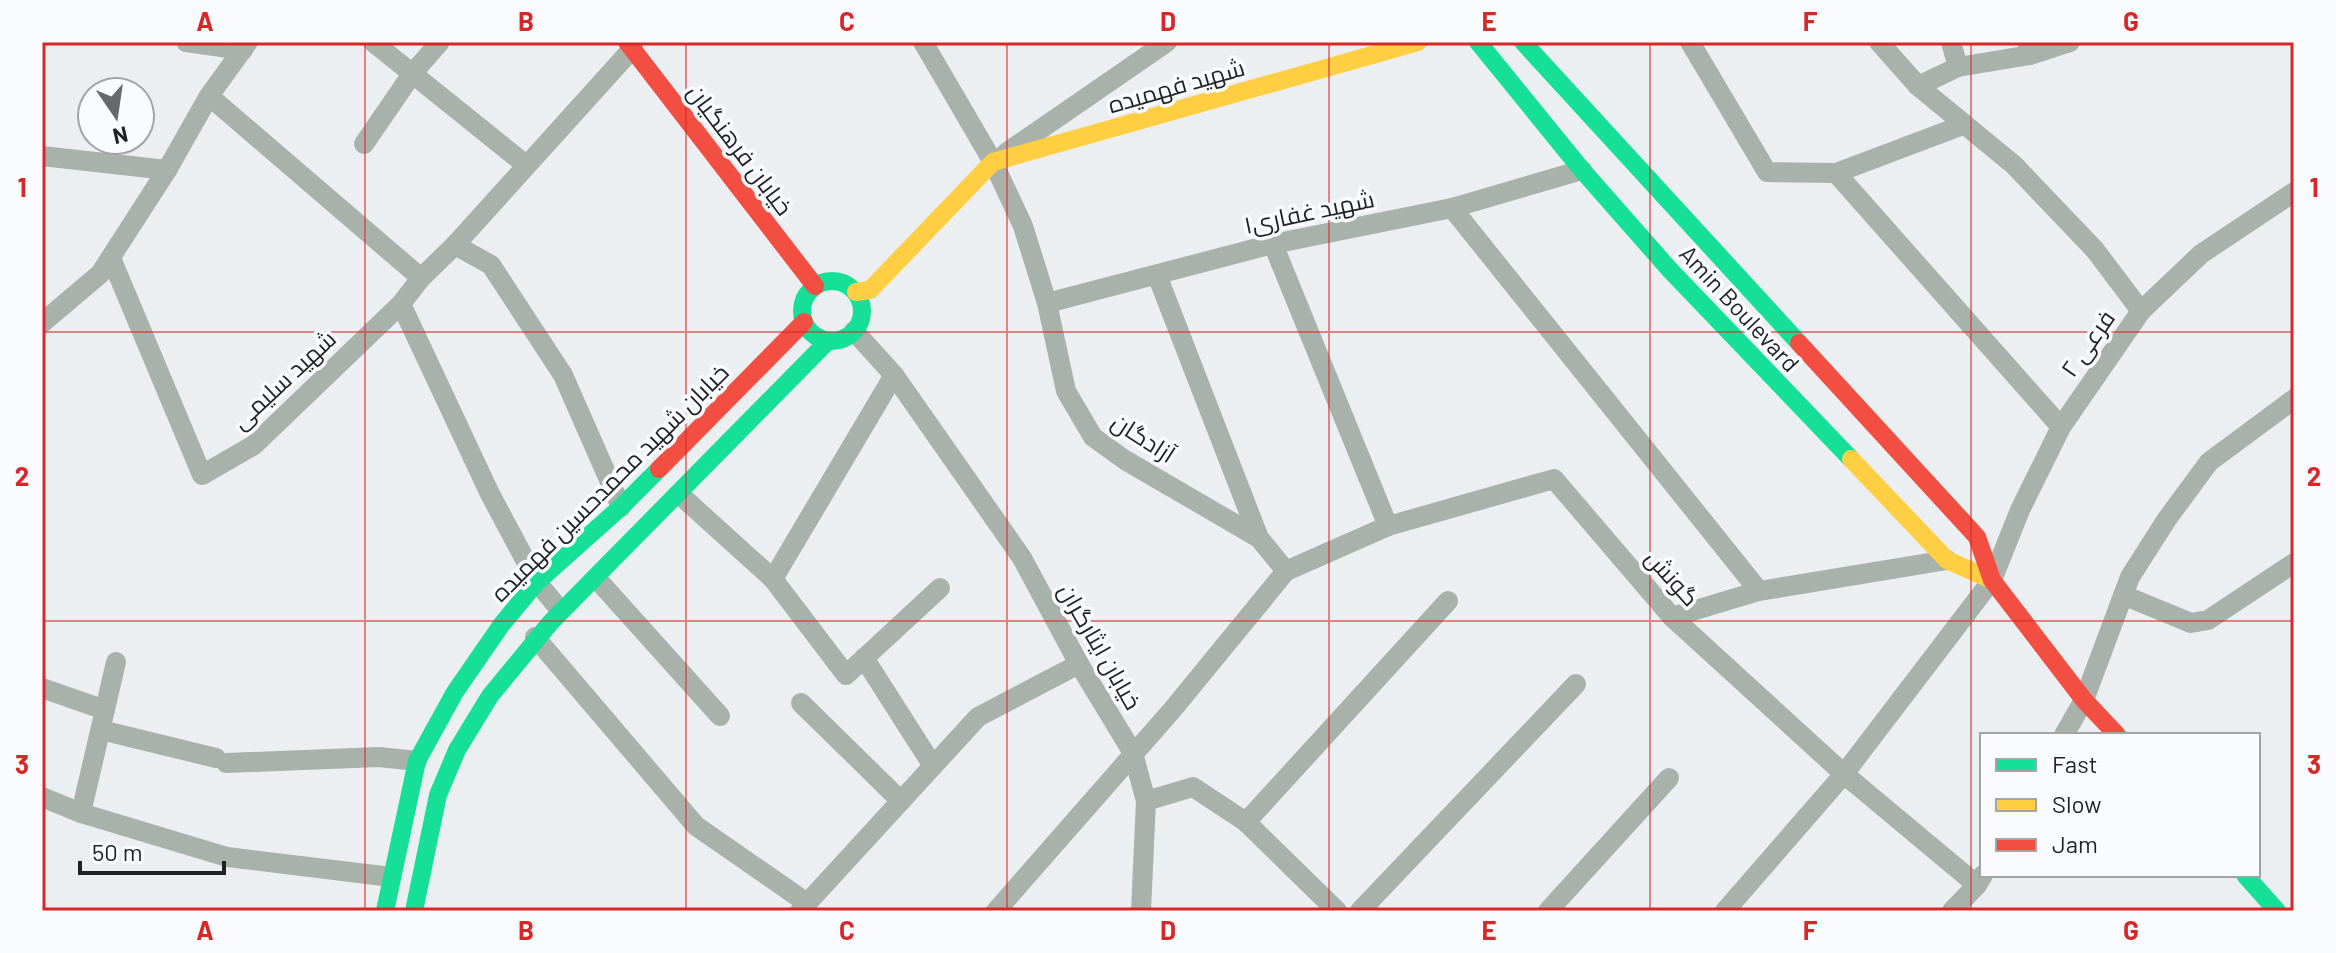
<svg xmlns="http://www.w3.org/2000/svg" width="2336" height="953" viewBox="0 0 2336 953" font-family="Barlow,Cairo,sans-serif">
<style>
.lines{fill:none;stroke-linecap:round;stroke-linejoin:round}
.street{stroke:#a9b1ab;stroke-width:20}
.fast{stroke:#16e098;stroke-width:18}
.slow{stroke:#ffcf43;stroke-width:18}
.jam{stroke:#f24e42;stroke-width:18}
.grid{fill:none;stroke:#d62828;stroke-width:2;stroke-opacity:0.55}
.labels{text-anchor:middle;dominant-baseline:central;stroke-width:7;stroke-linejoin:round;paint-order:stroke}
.street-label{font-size:24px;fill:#1f2123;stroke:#f9fbfe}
.neatline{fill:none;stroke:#d62828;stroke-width:3}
.grid-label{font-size:26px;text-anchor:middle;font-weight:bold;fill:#d62828}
</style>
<rect width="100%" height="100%" fill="#eceff2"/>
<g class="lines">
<!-- street -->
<g class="street">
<path d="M186 42 243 50"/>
<path d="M373 42 526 165"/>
<path d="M923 42 993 162 1023 226 1047 303 1066 391 1093 437 1125 460 1259 538 1286 571"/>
<path d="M1690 42 1767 172 1836 173 1963 125"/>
<path d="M1879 42 1918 86 2014 165 2095 250 2141 311"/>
<path d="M1951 42 1958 67"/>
<path d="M2028 45 2030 55 2070 42"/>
<path d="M1918 86 1958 67 2030 55"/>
<path d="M209 96 421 278"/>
<path d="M364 144 412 74 440 42"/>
<path d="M1006 153 1167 42"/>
<path d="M42 156 167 170"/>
<path d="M1836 173 2061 427"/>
<path d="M1452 208 1759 591"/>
<path d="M1273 244 1388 526"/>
<path d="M455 245 633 48"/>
<path d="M111 258 202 475 254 445 401 304 421 278 455 245 491 265 563 375 621 507"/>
<path d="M1157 275 1259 538"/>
<path d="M1047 303 1273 244 1452 208 1582 170"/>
<path d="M401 304 490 494 537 582 560 610"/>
<path d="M42 323 100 274 167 170 209 96 248 42"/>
<path d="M854 331 894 375 1022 558 1079 664 1133 753 1146 801 1193 787 1246 822 1337 911"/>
<path d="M679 494 773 579 846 675 940 588"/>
<path d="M596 578 720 716"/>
<path d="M773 579 894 375"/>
<path d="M2123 595 2191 623 2208 620 2294 563"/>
<path d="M1672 617 1759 591 1947 560"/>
<path d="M535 637 696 826 807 903"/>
<path d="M864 658 933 766"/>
<path d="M42 688 105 710"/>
<path d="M801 703 901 801"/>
<path d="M101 730 216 758"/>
<path d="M2064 735 2084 700 2130 577 2167 519 2209 462 2294 399"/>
<path d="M226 763 379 757 417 761"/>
<path d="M42 797 81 813 227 857 383 876"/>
<path d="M81 813 116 662"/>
<path d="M1246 822 1448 601"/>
<path d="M800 911 978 717 1079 664"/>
<path d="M996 911 1173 709 1286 571 1388 526 1554 479 1672 617 1844 774 1977 885"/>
<path d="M1141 911 1146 801"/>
<path d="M1360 911 1576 684"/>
<path d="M1548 911 1669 778"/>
<path d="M1725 911 1844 774 1992 580 2020 510 2061 427 2141 311 2201 254 2294 192"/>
<path d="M1952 911 1977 885 1983 875"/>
</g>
<!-- fast -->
<g class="fast">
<path d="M1478 42 1582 170 1670 270 1851 459"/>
<path d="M1523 42 1799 343"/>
<circle cx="832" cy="311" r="30"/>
<path d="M2245 875 2277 911"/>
<path d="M385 911 417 761 455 692 502 624 537 582 621 507 659 469"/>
<path d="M414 911 438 795 457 750 490 696 551 622 828 341"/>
</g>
<!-- slow -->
<g class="slow">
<path d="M856 292 870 290 993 162 1418 42"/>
<path d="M1851 459 1947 560 1992 580"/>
</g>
<!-- jam -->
<g class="jam">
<path d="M627 42 815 286"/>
<path d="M1799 343 1977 537 1992 580 2084 700 2117 735"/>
<path d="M659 469 804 322"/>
</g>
</g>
<!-- grid -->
<path class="grid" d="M365 42V911M686 42V911M1007 42V911M1329 42V911M1650 42V911M1971 42V911M42 332H2294M42 621H2294"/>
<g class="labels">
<!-- street labels -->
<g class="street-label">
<text transform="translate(1176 85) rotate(-16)">شهید فهمیده</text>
<text transform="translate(741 149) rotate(53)">خیابان فرهنگیان</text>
<text transform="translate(1309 211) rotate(-12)">شهید غفاری۱</text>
<text transform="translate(1740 308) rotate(47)">Amin Boulevard</text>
<text transform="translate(2087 343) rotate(-55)">فرعی ۲</text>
<text transform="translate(283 379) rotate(-43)">شهید سلیمی</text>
<text transform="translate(1144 437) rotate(33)">آزادگان</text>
<text transform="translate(609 482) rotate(-45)">خیابان شهید محمدحسین فهمیده</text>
<text transform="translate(1673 577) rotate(48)">گونش</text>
<text transform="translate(1101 646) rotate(60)">خیابان ایثارگران</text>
</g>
</g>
<!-- border -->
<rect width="2336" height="953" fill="none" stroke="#f9fbfe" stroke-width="88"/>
<!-- legend -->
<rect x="1980" y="733" width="280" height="144" fill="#f9fbfe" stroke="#a2a4a6" stroke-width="2"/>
<rect x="1996" y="759" width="40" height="12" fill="#16e098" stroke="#a2a4a6" stroke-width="2"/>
<text x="2052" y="773" font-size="24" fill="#1f2123">Fast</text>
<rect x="1996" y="799" width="40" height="12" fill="#ffcf43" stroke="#a2a4a6" stroke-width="2"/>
<text x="2052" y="813" font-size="24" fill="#1f2123">Slow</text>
<rect x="1996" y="839" width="40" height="12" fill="#f24e42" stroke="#a2a4a6" stroke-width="2"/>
<text x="2052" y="853" font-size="24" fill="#1f2123">Jam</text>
<!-- north arrow -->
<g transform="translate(116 116) rotate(167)"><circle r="38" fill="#f9fbfe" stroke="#a2a4a6" stroke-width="2"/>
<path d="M0-6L14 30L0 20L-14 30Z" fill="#67696b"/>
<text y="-12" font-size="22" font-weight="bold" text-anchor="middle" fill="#1f2123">N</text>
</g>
<!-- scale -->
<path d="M80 861v12h144v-12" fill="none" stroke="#1f2123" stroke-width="4"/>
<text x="92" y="861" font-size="24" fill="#1f2123" stroke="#f9fbfe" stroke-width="6" paint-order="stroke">50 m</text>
<rect x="44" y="44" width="2248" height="865" class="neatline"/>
<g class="grid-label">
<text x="205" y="31">A</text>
<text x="526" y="31">B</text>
<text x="847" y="31">C</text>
<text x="1168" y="31">D</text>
<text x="1489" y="31">E</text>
<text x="1810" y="31">F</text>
<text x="2131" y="31">G</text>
<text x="22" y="197">1</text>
<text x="2314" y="197">1</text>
<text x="22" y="486">2</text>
<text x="2314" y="486">2</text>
<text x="22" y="774">3</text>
<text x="2314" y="774">3</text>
<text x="205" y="940">A</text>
<text x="526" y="940">B</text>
<text x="847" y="940">C</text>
<text x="1168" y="940">D</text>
<text x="1489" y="940">E</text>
<text x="1810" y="940">F</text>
<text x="2131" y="940">G</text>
</g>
</svg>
